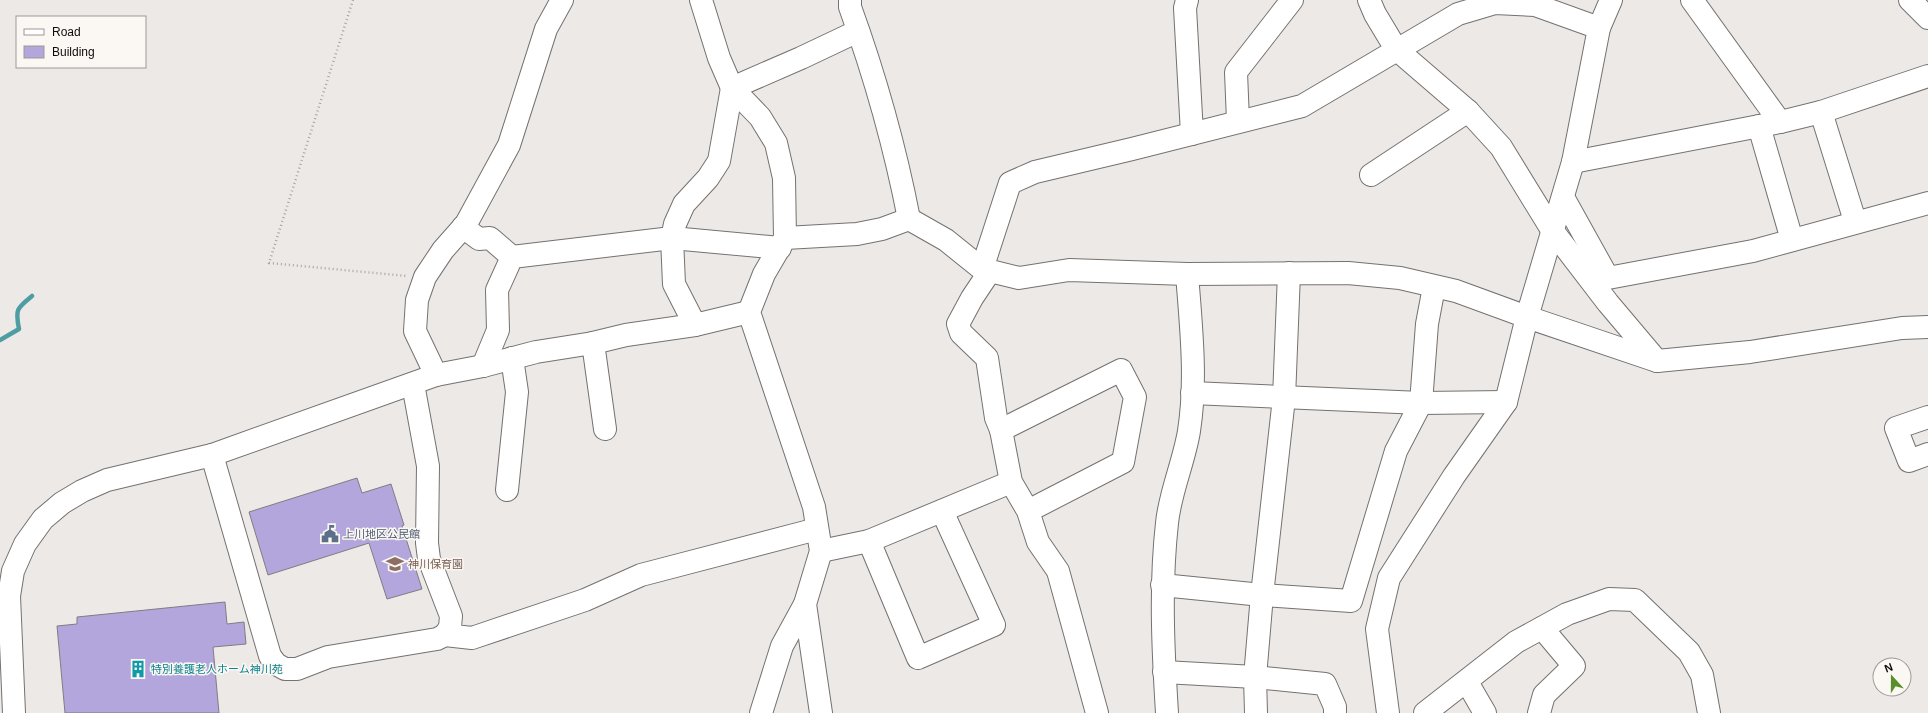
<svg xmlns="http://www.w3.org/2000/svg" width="1928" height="713" viewBox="0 0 1928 713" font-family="Arial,'Noto Sans JP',sans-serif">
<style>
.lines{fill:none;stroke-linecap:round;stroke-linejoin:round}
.stream{stroke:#4e9da2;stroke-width:4.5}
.building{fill:#b3a6dc;stroke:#7e7d82}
.minor-casing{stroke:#75716f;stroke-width:24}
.path{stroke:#a7a4a2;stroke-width:2.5;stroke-dasharray:1 3;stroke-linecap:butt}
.minor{stroke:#fff;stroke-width:22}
.labels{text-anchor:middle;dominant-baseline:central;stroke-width:3;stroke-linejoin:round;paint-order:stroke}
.service-label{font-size:11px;fill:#4e5e75;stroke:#fbf7f3;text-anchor:start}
.education-label{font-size:11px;fill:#785e54;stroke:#fbf7f3;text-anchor:start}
.culture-label{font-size:11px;fill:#0d838f;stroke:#fbf7f3;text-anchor:start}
</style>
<rect width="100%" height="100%" fill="#ede9e6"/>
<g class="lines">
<!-- stream -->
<path class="stream" d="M0 340 19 329C15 309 17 308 32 296"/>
</g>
<!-- building -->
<g class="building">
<path d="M357 478 362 493 391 484 404 525 402 526 422 589 387 599 369 543 268 575 249 512Z"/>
<path d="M225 602 227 624 244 622 246 644 213 647 219 713H65L57 626 77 624V617Z"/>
</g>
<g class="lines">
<!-- minor casing -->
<g class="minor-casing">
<g id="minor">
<path d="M701 0 719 58 732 88 760 117 776 143 784 178 785 238 764 274 749 312 814 507 821 551 805 604 782 646 761 713"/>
<path d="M850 0V7C875 76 895 147 909 219L946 240 982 269 1019 278 1069 270 1187 274 1348 273 1400 278 1456 291 1527 317 1657 361 1750 352 1902 328 1928 327"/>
<path d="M1187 0 1185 8 1192 134"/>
<path d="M1369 0 1375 14 1396 49 1468 111 1501 147 1552 230 1608 303 1657 361"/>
<path d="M1692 0 1780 122"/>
<path d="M1910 0 1928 18"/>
<path d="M732 88 801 58 858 31"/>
<path d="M1821 112 1855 221"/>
<path d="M1238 121 1236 72 1292 0"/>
<path d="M1759 126 1792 240"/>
<path d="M1573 162 1780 122 1821 112 1928 76"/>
<path d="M1371 175 1468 111"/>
<path d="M1563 197 1608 278 1753 251 1928 203"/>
<path d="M463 227 479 239 490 238 512 257"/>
<path d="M785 238 857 234 882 229 909 219"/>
<path d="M982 269 1010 183 1035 172 1132 149 1302 106 1458 14 1495 3 1535 5 1599 28"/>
<path d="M990 271 972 298 958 324 961 333 987 358 996 418 1001 430"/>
<path d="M695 325 674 284 672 238 675 224 684 204 708 178 719 161 732 88"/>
<path d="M593 343 605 429"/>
<path d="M483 366 498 330 497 290 512 257 672 238 780 248"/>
<path d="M436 375 415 331 417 300 425 277 443 250 466 224 509 145 546 29 562 0"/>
<path d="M413 384 428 466 427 543 429 559 451 616 450 627 445 635 472 638 585 600 641 575 817 529"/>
<path d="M1192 393 1421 403 1506 402"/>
<path d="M1928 417 1896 428 1909 461 1928 454"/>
<path d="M212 455 270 656 276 664 285 669H297L328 657 437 639 445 635"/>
<path d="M507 490 517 392 512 358"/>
<path d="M1028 511 1123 462 1135 397 1121 370 1001 430 1011 482 1028 511 1038 542 1058 571 1097 713"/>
<path d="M869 541 918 658 994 625 942 511"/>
<path d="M821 551 869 541 1011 482"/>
<path d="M1162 585 1262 595 1351 601 1396 451 1421 403 1427 324 1434 287"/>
<path d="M805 604 821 713"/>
<path d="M1164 672 1255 677 1325 684 1335 707V713"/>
<path d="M1467 682 1485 713"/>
<path d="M14 713 9 596 13 571 25 544 43 519 62 503 82 491 107 480 212 455 436 375 483 366 536 352 593 343 626 335 695 325 749 312"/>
<path d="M1167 713C1163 649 1160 586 1167 523 1170 492 1184 462 1189 431 1197 380 1191 326 1187 274"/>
<path d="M1256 713 1255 677 1262 595 1284 398 1289 273"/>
<path d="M1388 713 1377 629 1389 578 1454 476 1506 402 1527 317 1573 162 1599 28 1611 0"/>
<path d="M1425 713 1516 642 1567 614 1609 599 1635 600 1689 652 1702 675 1709 713"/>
<path d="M1539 713 1544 695 1574 666 1542 628"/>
</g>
</g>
<!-- path -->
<path class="path" d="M353 0 269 263 407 276"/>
<!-- minor -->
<use href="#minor" class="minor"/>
</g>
<!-- icons -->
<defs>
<g id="civic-bare" transform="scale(1.38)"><path d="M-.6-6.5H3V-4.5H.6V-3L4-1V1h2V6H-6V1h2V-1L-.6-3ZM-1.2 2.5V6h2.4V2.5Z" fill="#5c6f8a" stroke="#fbf7f3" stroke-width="2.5" paint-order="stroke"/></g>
<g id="school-bare" transform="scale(1.38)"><path d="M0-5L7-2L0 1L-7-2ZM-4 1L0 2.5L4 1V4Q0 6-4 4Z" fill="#8d6e63" stroke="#fbf7f3" stroke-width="2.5" paint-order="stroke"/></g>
<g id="building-bare" transform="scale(1.38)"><path d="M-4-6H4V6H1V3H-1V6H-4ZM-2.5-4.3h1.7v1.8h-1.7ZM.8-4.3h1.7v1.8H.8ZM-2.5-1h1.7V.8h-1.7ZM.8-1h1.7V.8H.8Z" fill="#0f9aa8" stroke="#fbf7f3" stroke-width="2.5" paint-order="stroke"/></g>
</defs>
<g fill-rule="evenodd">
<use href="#civic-bare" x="330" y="534"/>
<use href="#school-bare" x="395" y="564"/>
<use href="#building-bare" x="138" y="669"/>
</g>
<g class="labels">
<!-- service labels -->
<g class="service-label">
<text x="343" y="534">上川地区公民館</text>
</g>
<!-- education labels -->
<g class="education-label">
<text x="408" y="564">神川保育園</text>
</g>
<!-- culture labels -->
<g class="culture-label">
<text x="151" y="669">特別養護老人ホーム神川苑</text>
</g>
</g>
<!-- legend -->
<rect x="16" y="16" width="130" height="52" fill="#fbf7f3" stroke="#9d9997"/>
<rect x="24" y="29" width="20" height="6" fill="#ffffff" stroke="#9d9997"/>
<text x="52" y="36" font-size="12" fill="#0f0d0c">Road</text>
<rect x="24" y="46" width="20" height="12" fill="#b3a6dc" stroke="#9d9997"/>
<text x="52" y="56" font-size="12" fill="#0f0d0c">Building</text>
<!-- north arrow -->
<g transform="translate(1892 677) rotate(339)"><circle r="19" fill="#fbf7f3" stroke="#9d9997"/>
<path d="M0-3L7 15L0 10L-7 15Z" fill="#598f2a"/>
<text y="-6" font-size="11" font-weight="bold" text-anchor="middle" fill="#0f0d0c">N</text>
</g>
</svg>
